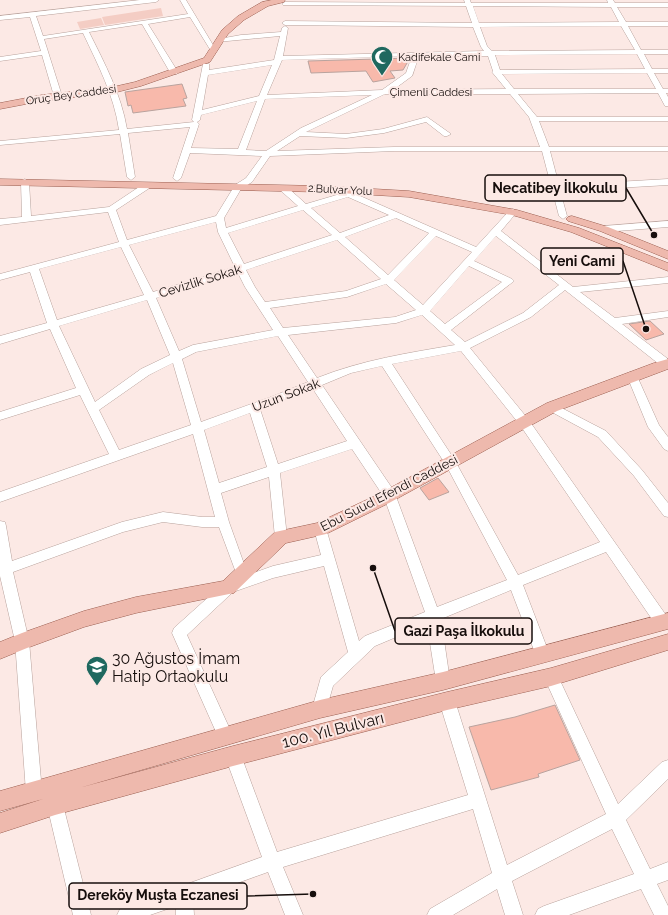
<svg xmlns="http://www.w3.org/2000/svg" width="668" height="915" viewBox="0 0 668 915" font-family="Raleway,sans-serif">
<style>
.green{fill:#f4cdc4}
.building{fill:#f8b9ab;stroke:#b9a39e}
.lines{fill:none;stroke-linecap:round;stroke-linejoin:round}
.minor-casing{stroke:#b8a29c;stroke-width:1}
.major-casing{stroke:#9b5f51;stroke-width:1}
.minor{fill:#fff;fill-rule:evenodd}
.major{fill:#eeb9ad;fill-rule:evenodd}
.labels{text-anchor:middle;dominant-baseline:central;stroke-width:4;stroke-linejoin:round;paint-order:stroke}
.far-poi-label{font-size:11px;fill:#160e0c;stroke:#fce9e5;text-anchor:start}
.far-street-label{font-size:11px;fill:#160e0c;stroke:#fce9e5}
.street-label{font-size:13px;fill:#160e0c;stroke:#fce9e5}
.near-poi-label{font-size:16px;fill:#160e0c;stroke:#fce9e5;text-anchor:start}
.near-street-label{font-size:16px;fill:#160e0c;stroke:#fce9e5}
.leader{fill:none;stroke:#160e0c;stroke-width:1.5}
.callout-dot{fill:#160e0c;stroke:#fce9e5;stroke-width:1.5}
.callout{fill:#fce9e5;stroke:#160e0c;stroke-width:1.5}
.callout-label{font-size:14px;text-anchor:middle;font-weight:bold;fill:#160e0c}
</style>
<rect width="100%" height="100%" fill="#fce9e5"/>
<!-- green -->
<g class="green">
<path d="M161 8 163 16 105 25 102 17Z"/>
<path d="M101 18 104 25 80 29 77 22Z"/>
</g>
<!-- building -->
<g class="building">
<path d="M410 58 403 70 390 71 395 78 373 82 366 71 311 73 308 61Z"/>
<path d="M182 84 187 98 183 99 186 106 133 113 131 105 128 106 125 92Z"/>
<path d="M650 321 664 334 646 340 629 324Z"/>
<path d="M438 478 449 492 429 500 420 488Z"/>
<path d="M555 705 580 760 538 774 539 777 491 790 469 727 515 717Z"/>
</g>
<g class="lines">
<!-- minor casing -->
<g class="minor-casing">
<g id="minor">
<path d="M140 0H159L156 2 36 16 43 36 188 14 180 0H186L216 50 211 51 190 17 148 24 178 72 177 74H171L142 24 89 32C105 64 121 94 127 129L194 122 192 120 203 64H209V70L274 60 280 36 217 42V40L219 39 241 35 281 32 282 28 285 26 288 28 283 56 484 51 481 47 473 27 285 25 282 23 285 21 472 23 466 6 283 5 282 4 285 2 465 3 464 0H470L471 3H608L607 0H613L615 3H668V7H617L626 22H668V26H628L641 50H668V54H644L652 69H668V73H654L663 89H668V93H666L668 97V106H665L658 93 518 94 537 117H668V121H539L549 147H668V151H550L560 189 616 182 668 179V185L616 188 561 194 567 216 563 219 559 216 542 151H394L270 156 252 182 241 189 224 218 226 228 298 206 280 190 279 188 280 186H286L306 204 340 194 338 191 342 188 476 247 510 210 513 209 517 212 501 231 573 287 668 277V283L580 292 615 318 668 311V317L622 324 668 359V369L664 368 565 290 531 317 470 348 528 419 668 618V628L663 629 658 628 606 552 523 585 549 653 547 658 542 660 537 658 511 590 441 619 450 681 448 686 443 688 438 686 436 681 427 624 375 646 333 686 325 714 320 716 315 714 312 709 321 677 348 652 324 566 273 578 233 592 187 635 233 736 230 741 225 744 220 741 172 633 174 628 223 584 238 578 219 527H202L163 522 123 532 13 572 29 641 42 792 40 798 34 800 28 798 26 792 15 641 0 576V521L5 522 6 526 12 561 122 522 163 512 202 517H215L193 434 0 502V492L109 454 80 395 0 420V412L76 388 50 329 0 344V336L47 323 30 272 0 280V274L119 242 108 212 0 225V219L22 217 21 182 22 180 25 179 29 182 31 216 109 207 145 183H151L152 185 151 187 116 210 127 240 216 216 235 185 246 178 262 156 190 153 181 178 177 181 173 178 190 127 128 133 135 177 131 180 127 177 120 134 0 145V141L119 130C114 95 98 65 83 33L44 39 62 96 58 98 54 96 42 55 0 61V57L41 51 30 17 0 20V16ZM473 6 611 7 619 22 479 23ZM621 26 635 50 492 51 487 46 480 27ZM637 54 645 69 500 70 495 55ZM412 56 406 73 382 90 267 95 282 60ZM419 56H488L493 71 492 72 506 89 393 90 412 76ZM272 65 259 96 202 110 208 75ZM647 73 656 89H514L502 74ZM385 94H510L529 117 540 147H394L277 151 300 136 346 138 384 133 426 122 444 136H447L451 134 427 117 383 129 346 134 306 132ZM372 95 301 128 266 151 246 150 265 99ZM257 101 238 149 191 148 199 124 197 122 200 120 201 115ZM348 197 389 215 340 233 311 208ZM303 210 332 235 244 264 228 233ZM396 218 429 233 388 275 345 237ZM216 222 218 232 235 267 153 292 129 245ZM436 236 472 252 423 305 394 280ZM496 236 559 285 523 313 465 342 451 330 514 281 512 279 474 261ZM337 240 381 279 346 291 265 302 255 287 246 270ZM121 247 144 295 57 320 39 269ZM469 266 502 282 445 324 430 311ZM238 273 245 287 273 330 193 345 179 351 156 298ZM386 284 416 310 395 317 283 328 270 308 347 297ZM147 300 170 355 141 369 95 402 59 326ZM422 315 455 345C408 353 362 360 317 378L288 335 396 323ZM278 336 308 382 271 397 201 422 182 359 196 352ZM461 351 520 425 600 542 518 575 454 459 392 364ZM173 363 191 425 119 450 99 410 149 375ZM382 366 446 465 507 580 437 607 394 491 322 385 351 373ZM313 389 347 441 278 464 260 409ZM250 413 267 467 219 483 204 430ZM352 449 384 497 425 612 365 636 359 641 325 525 320 524 315 525 314 529 321 555 273 566 248 575 229 522 221 493 269 477 275 537 276 541 281 542 286 541 287 537 280 473Z"/>
<path d="M668 221V227L604 232 599 229 604 226Z"/>
<path d="M632 372 636 373 637 376 659 425 668 437V451L664 449 648 427 627 376 628 373Z"/>
<path d="M552 403 606 431 642 470 668 503V517L664 516 634 476 598 437 548 410 546 407 548 404Z"/>
<path d="M551 670 556 672 618 804 662 762 668 760V779L626 820 650 869 668 862V880L657 884 668 906V915H654L641 889 569 915H535L538 909 544 906 634 874 612 829 512 881 523 915H505L497 889 453 915H427L430 909 492 873 473 809 283 867 303 915H285L268 872 193 899 194 915H176V906L150 915H117L120 909 126 906 262 857 225 756 227 750 233 748 239 750 277 852 468 795 439 701 442 696 447 694 452 696 455 701 507 865 606 814 544 677 546 672Z"/>
<path d="M55 797 61 799 63 805 91 915H73L47 805 49 799Z"/>
</g>
</g>
<!-- major casing -->
<g class="major-casing">
<g id="major">
<path d="M272 0H285L284 2 268 6 244 20 228 34 210 62 141 86 113 93 42 101 0 109V103L42 95 113 87 135 82 204 58 222 30 238 16 262 2Z"/>
<path d="M0 179 322 186 409 191 517 210 579 228 668 263V271L571 232 512 215 409 197 322 192 0 185Z"/>
<path d="M572 216 608 227 668 251V259L600 231 568 221 566 219 568 217Z"/>
<path d="M668 359V369L557 411 389 503 326 534 286 543 234 593 136 613 84 627 27 648 0 659V642L22 633 84 611 136 597 223 581 275 532 317 523 377 495 547 403 654 363Z"/>
<path d="M668 613V629L443 690 320 718 79 788 233 746 447 692 551 668 668 634V650L551 686 447 710 233 766 55 815 0 833V813L43 799 0 811V791L320 700 443 672Z"/>
</g>
</g>
<!-- minor -->
<use href="#minor" class="minor"/>
<!-- major -->
<use href="#major" class="major"/>
</g>
<!-- icons -->
<defs>
<g id="mosque-pin" transform="scale(1.15)"><path d="M0 17L-7.5 6A9.5 9.5 0 1 1 7.5 6Z" fill="#1f685f" stroke="#fce9e5"/><path d="M3.5-4.9A6 6 0 1 0 3.5 4.9A5 5 0 1 1 3.5-4.9Z" fill="#fff"/></g>
<g id="school-pin" transform="scale(1.15)"><path d="M0 17L-7.5 6A9.5 9.5 0 1 1 7.5 6Z" fill="#1f685f" stroke="#fce9e5"/><path d="M0-5L7-2L0 1L-7-2ZM-4 1L0 2.5L4 1V4Q0 6-4 4Z" fill="#fff"/></g>
</defs>
<g fill-rule="evenodd">
<use href="#mosque-pin" x="382" y="57"/>
<use href="#school-pin" x="97" y="667"/>
</g>
<g class="labels">
<!-- far-poi labels -->
<g class="far-poi-label">
<text x="398" y="57">Kadifekale Cami</text>
</g>
<!-- far-street labels -->
<g class="far-street-label">
<text x="431" y="92">Çimenli Caddesi</text>
<text transform="translate(71 95) rotate(-8)">Oruç Bey Caddesi</text>
<text transform="translate(340 190) rotate(3)">2.Bulvar Yolu</text>
</g>
<!-- street labels -->
<g class="street-label">
<text transform="translate(200 281) rotate(-17)">Cevizlik Sokak</text>
<text transform="translate(286 395) rotate(-21)">Uzun Sokak</text>
<text transform="translate(389 493) rotate(-27)">Ebu Suud Efendi Caddesi</text>
</g>
<!-- near-poi labels -->
<g class="near-poi-label">
<text x="112" y="658">30 Ağustos İmam<tspan x="112" dy="18">Hatip Ortaokulu</tspan></text>
</g>
<!-- near-street labels -->
<g class="near-street-label">
<text transform="translate(333 730) rotate(-14)">100. Yıl Bulvarı</text>
</g>
</g>
<!-- callouts -->
<path class="leader" d="M654 235L626 188M646 329L623 261M373 568L395 631M313 894L247 896"/>
<g class="callout-dot">
<circle cx="654" cy="235" r="4"/>
<circle cx="646" cy="329" r="4"/>
<circle cx="373" cy="568" r="4"/>
<circle cx="313" cy="894" r="4"/>
</g>
<g class="callout">
<rect x="485" y="175" width="141" height="26" rx="4"/>
<rect x="541" y="248" width="82" height="26" rx="4"/>
<rect x="395" y="618" width="137" height="26" rx="4"/>
<rect x="69" y="883" width="178" height="26" rx="4"/>
</g>
<g class="callout-label">
<text x="555" y="193">Necatibey İlkokulu</text>
<text x="582" y="266">Yeni Cami</text>
<text x="464" y="636">Gazi Paşa İlkokulu</text>
<text x="158" y="900">Dereköy Muşta Eczanesi</text>
</g>
</svg>
